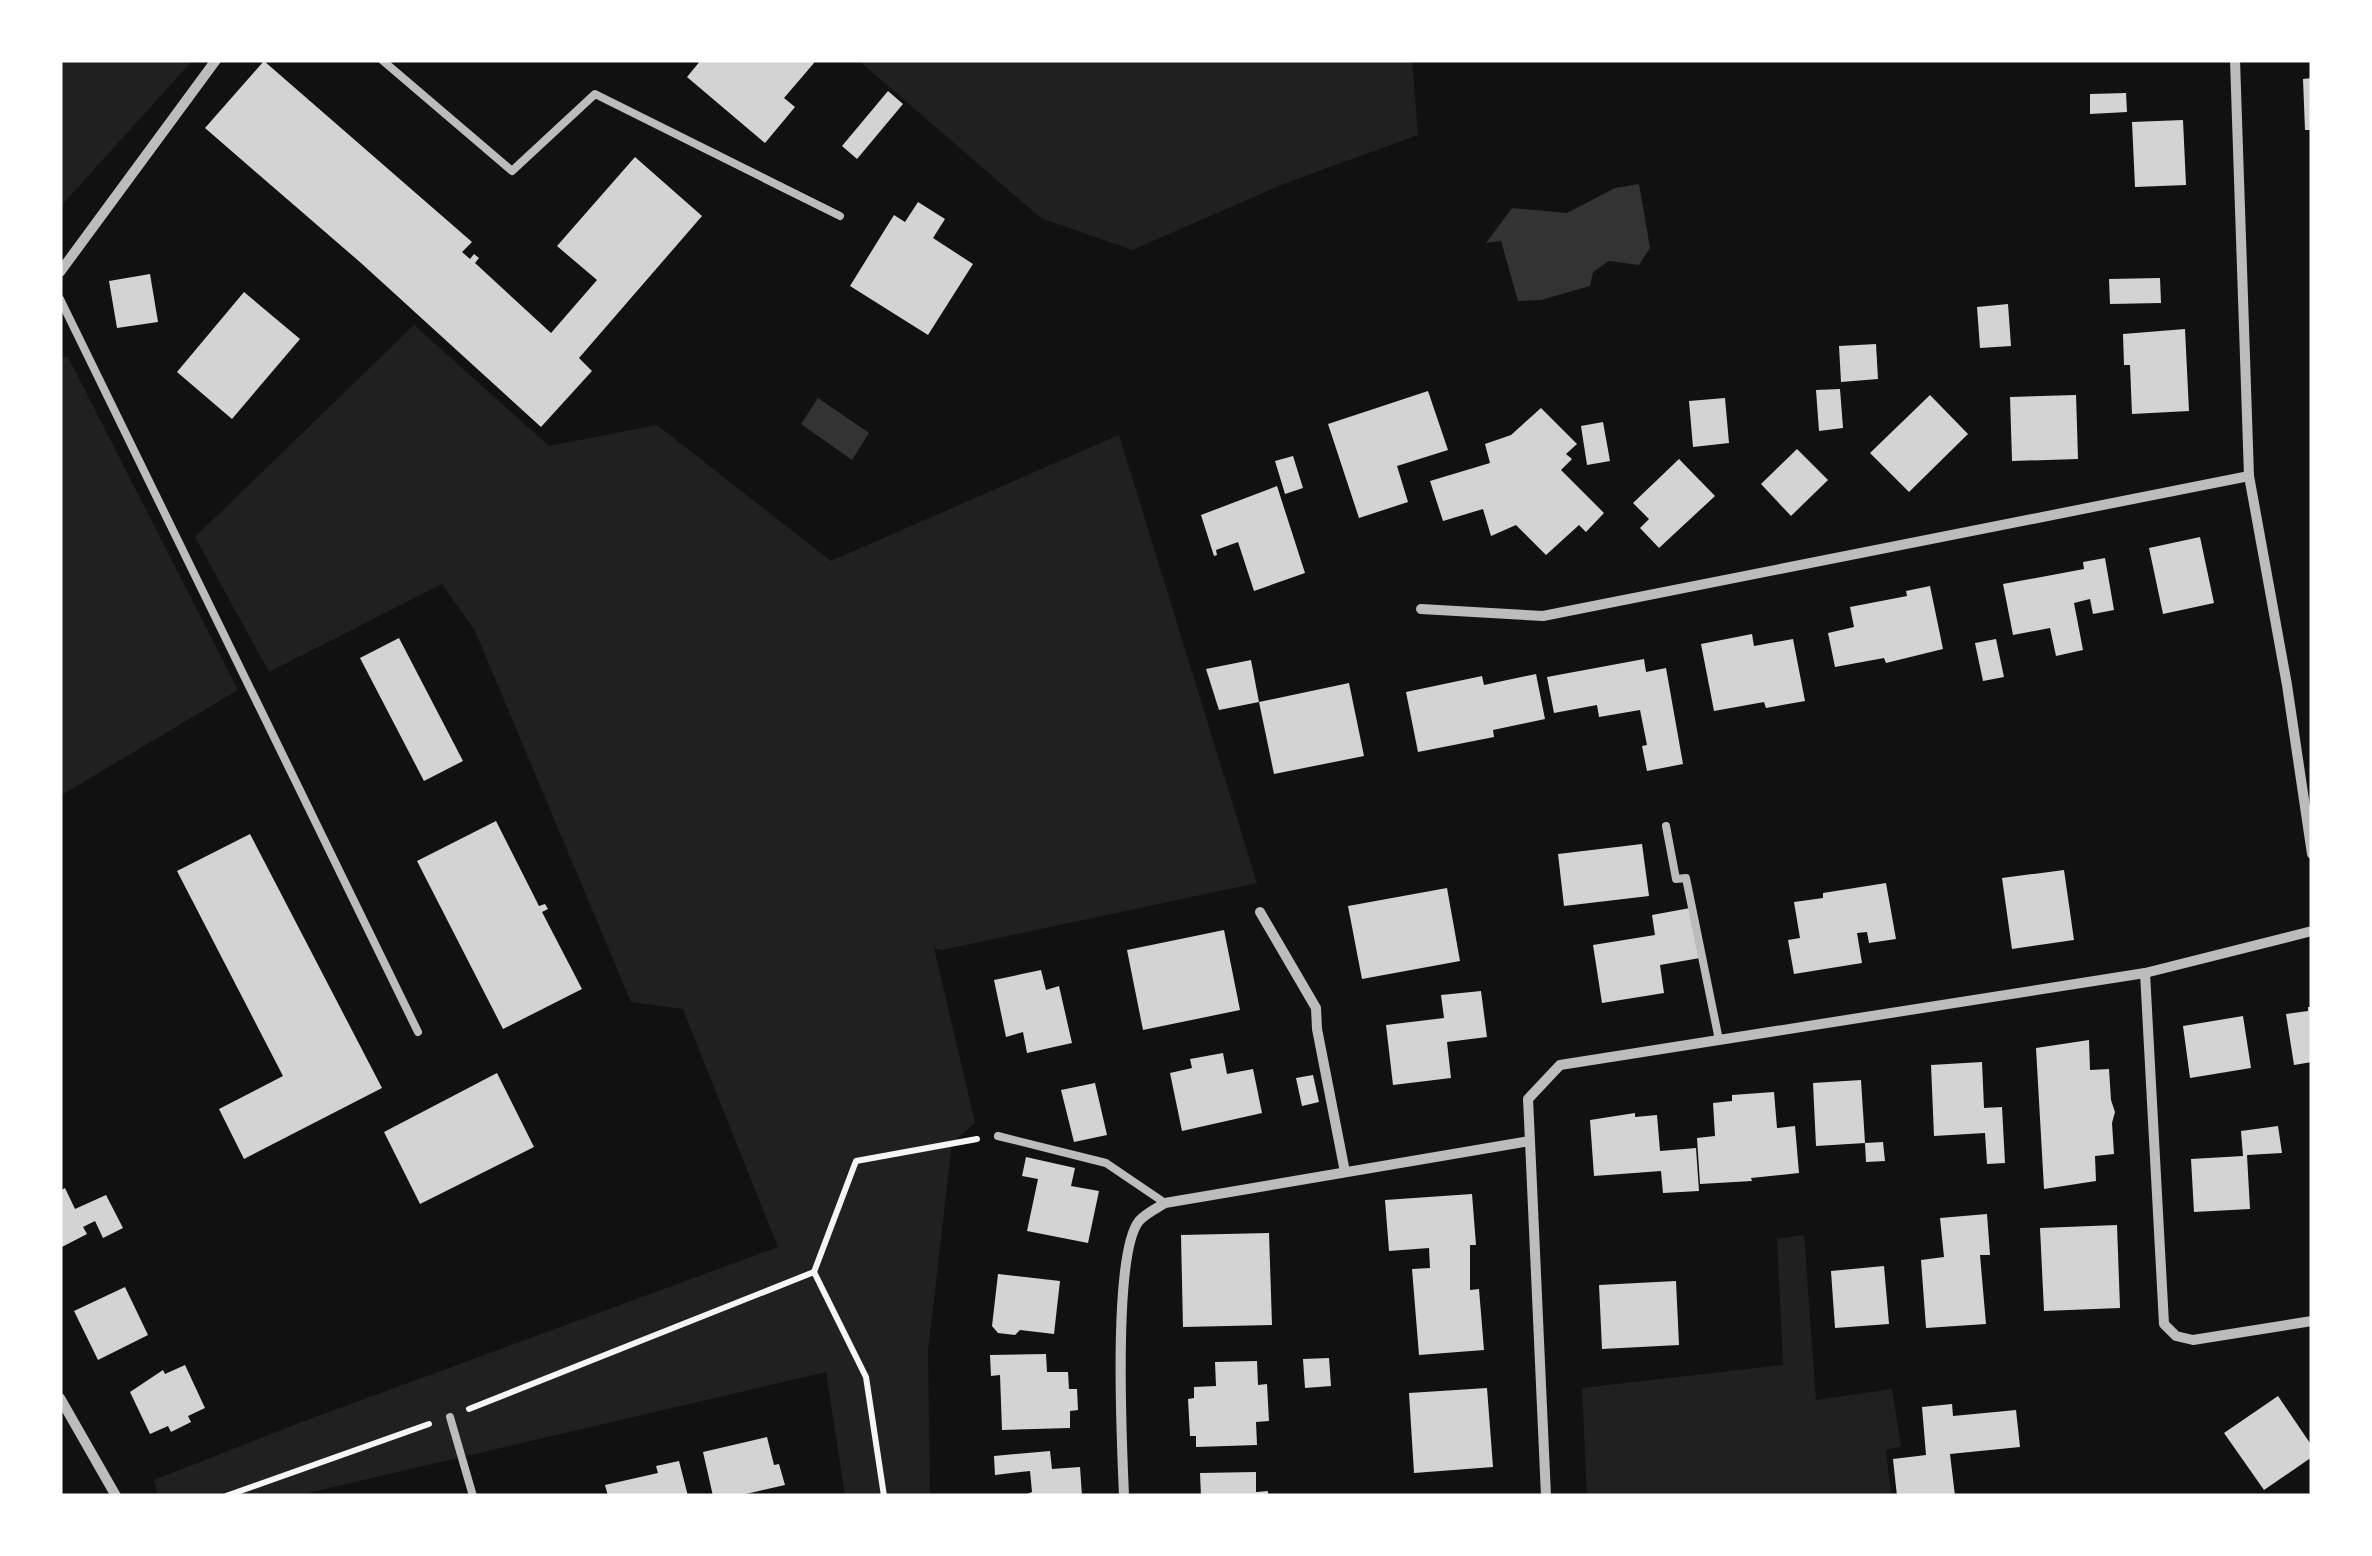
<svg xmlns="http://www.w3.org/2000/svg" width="2372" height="1556" viewBox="0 0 2372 1556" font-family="'Titillium Web',sans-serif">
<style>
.green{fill:#202020}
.water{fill:#333}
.building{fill:#d3d3d3}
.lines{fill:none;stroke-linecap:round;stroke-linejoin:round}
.path{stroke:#f5f5f5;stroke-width:6}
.service{stroke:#bcbcbc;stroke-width:8}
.minor{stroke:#bcbcbc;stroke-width:10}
</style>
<rect width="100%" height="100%" fill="#111"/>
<!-- green -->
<g class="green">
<path d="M60 60H193L60 207Z"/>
<path d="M858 60H1412L1418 135 1286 183 1132 250 1041 218Z"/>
<path d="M414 325 549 446 657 425 831 561 1119 435 1257 883 942 950 934 948 975 1123 952 1143 928 1351 930 1496H845L826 1372 295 1496H158L154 1480 299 1423 778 1247 683 1009 631 1002 475 631 442 584 269 672 195 537Z"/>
<path d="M60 357H68L238 690 60 796Z"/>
<path d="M1804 1235 1816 1400 1892 1389 1901 1446 1886 1450 1891 1496H1587L1582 1388 1783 1365 1777 1239Z"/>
</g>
<!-- water -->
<g class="water">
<path d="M1639 184 1650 248 1639 265 1609 261 1593 272 1590 286 1541 300 1518 301 1501 241 1486 243 1512 208 1567 213 1615 188Z"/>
<path d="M818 398 869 433 852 460 801 424Z"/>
</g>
<!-- building -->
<g class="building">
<path d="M701 60H811L814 63 784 98 795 107 765 143 687 77Z"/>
<path d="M264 61 472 242 462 252 470 259 474 254 479 258 475 263 551 333 597 280 557 246 635 157 702 216 579 358 592 371 541 427 361 263 205 128Z"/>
<path d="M2312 78V130H2305L2303 79Z"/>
<path d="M888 91 903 104 857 159 842 146Z"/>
<path d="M2126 93 2127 112 2090 114V94Z"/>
<path d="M2183 120 2186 185 2135 187 2132 122Z"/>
<path d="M918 202 945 219 933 238 973 264 928 335 850 286 894 215 905 222Z"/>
<path d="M150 274 158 322 117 328 109 281Z"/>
<path d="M2160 278 2161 303 2110 304 2109 279Z"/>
<path d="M244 292 300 339 232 419 177 372Z"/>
<path d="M2008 304 2011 346 1980 348 1977 307Z"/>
<path d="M2185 329 2189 411 2132 414 2130 365H2124L2123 334Z"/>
<path d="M1876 344 1878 379 1841 382 1839 346Z"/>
<path d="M1840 389 1843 428 1819 431 1816 390Z"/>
<path d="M1428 391 1448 450 1397 466 1408 502 1359 518 1328 424Z"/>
<path d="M1930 395 1968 434 1909 492 1870 453Z"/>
<path d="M2076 395 2078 459 2012 461 2010 397Z"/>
<path d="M1725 398 1729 443 1693 447 1689 401Z"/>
<path d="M1541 408 1577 444 1566 454 1572 459 1561 470 1604 513 1586 532 1579 525 1546 555 1516 525 1491 536 1483 509 1443 521 1430 481 1490 463 1485 444 1511 435Z"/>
<path d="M1603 422 1610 461 1587 465 1581 426Z"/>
<path d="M1797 449 1828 480 1791 516 1761 484Z"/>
<path d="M1293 456 1303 488 1285 494 1275 461Z"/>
<path d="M1679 459 1715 496 1659 548 1640 528 1649 519 1633 503Z"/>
<path d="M1277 486 1305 573 1254 591 1238 542 1216 550 1217 555 1214 556 1201 515Z"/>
<path d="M2200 537 2214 603 2163 614 2149 548Z"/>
<path d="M2105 558 2114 610 2093 614 2090 599 2074 603 2083 650 2056 656 2050 628 2013 635 2003 584 2084 569 2083 562Z"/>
<path d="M1930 586 1943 649 1886 663 1884 658 1835 667 1828 633 1854 627 1850 607 1907 596 1906 591Z"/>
<path d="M1752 634 1754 646 1793 639 1805 701 1766 708 1764 702 1714 711 1701 644Z"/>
<path d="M399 638 463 761 424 781 360 658Z"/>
<path d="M1996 639 2004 677 1983 681 1975 643Z"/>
<path d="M1644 659 1646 672 1666 668 1683 764 1647 771 1642 746 1647 745 1640 710 1599 717 1597 705 1554 713 1547 677Z"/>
<path d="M1251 660 1259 702 1219 710 1206 669Z"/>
<path d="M1536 674 1545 719 1493 730 1494 737 1418 752 1406 692 1482 676 1484 685Z"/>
<path d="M1349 683 1364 756 1274 774 1259 702Z"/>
<path d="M496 821 539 906 545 904 548 909 542 912 582 989 503 1029 417 861Z"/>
<path d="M250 834 382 1088 244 1159 219 1109 283 1076 177 871Z"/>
<path d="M1642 844 1649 896 1564 906 1558 854Z"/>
<path d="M2064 870 2074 940 2012 949 2002 878Z"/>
<path d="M1886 883 1896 939 1869 943 1867 932 1857 933 1862 963 1794 974 1788 940 1800 938 1794 902 1823 898V893Z"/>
<path d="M1447 888 1460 961 1362 979 1348 906Z"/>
<path d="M1690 908 1700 958 1660 965 1664 993 1602 1003 1593 945 1655 935 1652 915Z"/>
<path d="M1224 930 1240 1010 1143 1030 1127 950Z"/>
<path d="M1041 970 1046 990 1059 986 1072 1043 1027 1053 1023 1032 1006 1037 994 980Z"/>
<path d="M1481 991 1487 1037 1447 1042 1451 1078 1393 1085 1386 1025 1444 1018 1441 995Z"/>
<path d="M2308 1007H2312V1062L2294 1065 2286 1014 2308 1011Z"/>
<path d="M2243 1016 2251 1068 2190 1078 2183 1026Z"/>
<path d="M2089 1040 2090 1070 2109 1069 2111 1100 2115 1112 2112 1123 2114 1154 2095 1156 2096 1181 2044 1189 2036 1048Z"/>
<path d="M1223 1053 1227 1074 1253 1069 1262 1113 1182 1131 1170 1073 1192 1068 1190 1059Z"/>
<path d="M1982 1062 1984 1108 2002 1107 2005 1163 1987 1164 1985 1133 1934 1136 1931 1065Z"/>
<path d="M497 1073 534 1147 420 1204 384 1132Z"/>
<path d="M1313 1075 1319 1102 1302 1106 1296 1078Z"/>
<path d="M1861 1080 1865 1143 1816 1146 1813 1083Z"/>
<path d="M1095 1083 1107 1135 1074 1142 1061 1090Z"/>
<path d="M1774 1092 1777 1128 1795 1126 1799 1173 1751 1178 1752 1181 1700 1184 1697 1138 1715 1136 1713 1103 1732 1101V1095Z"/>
<path d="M1635 1113V1117L1657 1115 1660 1151 1696 1148 1699 1191 1663 1193 1661 1171 1594 1176 1590 1120Z"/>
<path d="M2278 1126 2282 1153 2247 1155 2250 1209 2194 1212 2191 1159 2243 1156 2241 1131Z"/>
<path d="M1883 1142 1885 1161 1866 1162 1865 1143Z"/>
<path d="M1026 1157 1075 1168 1071 1186 1099 1191 1088 1243 1027 1231 1038 1179 1022 1176Z"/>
<path d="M65 1188 75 1209 106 1195 123 1228 103 1238 95 1221 83 1227 87 1234 60 1248V1191Z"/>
<path d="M1472 1194 1476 1245H1470V1290L1479 1289 1484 1350 1419 1355 1412 1269 1430 1268 1429 1248 1389 1251 1385 1200Z"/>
<path d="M1987 1214 1990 1255H1980L1986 1324 1926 1328 1921 1260 1944 1257 1940 1218Z"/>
<path d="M2117 1225 2120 1308 2044 1311 2040 1228Z"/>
<path d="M1269 1233 1272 1325 1183 1327 1181 1235Z"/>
<path d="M1884 1266 1889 1324 1835 1328 1831 1271Z"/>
<path d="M998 1274 1060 1281 1054 1334 1020 1330 1015 1335 998 1333 992 1326Z"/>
<path d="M1676 1281 1679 1345 1602 1349 1599 1285Z"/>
<path d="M125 1287 148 1335 98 1360 74 1311Z"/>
<path d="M1046 1354 1047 1372H1068L1069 1389H1077L1078 1410 1070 1411V1428L1002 1430 1000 1375 991 1376 990 1355Z"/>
<path d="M1329 1358 1331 1386 1305 1388 1303 1359Z"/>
<path d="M1257 1361 1258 1385 1267 1384 1269 1421 1256 1422 1257 1445 1196 1447V1436H1190L1188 1399 1194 1398V1387L1216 1386 1215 1362Z"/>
<path d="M185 1365 205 1408 188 1416 191 1422 171 1432 168 1426 150 1434 130 1392 163 1370 165 1374Z"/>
<path d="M1487 1388 1493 1467 1414 1473 1409 1393Z"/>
<path d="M2278 1396 2312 1446V1457L2264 1490 2224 1433Z"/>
<path d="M1952 1404 1953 1416 2016 1410 2020 1447 1950 1454 1955 1496H1897L1893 1459 1926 1455 1922 1407Z"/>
<path d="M767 1437 774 1465 779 1464 785 1485 737 1496H713L703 1452Z"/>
<path d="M1050 1451 1052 1469 1080 1467 1082 1496H1022L1032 1492 1030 1471 995 1475 994 1456Z"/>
<path d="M679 1461 688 1496H608L605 1485 658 1473 656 1466Z"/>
<path d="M1256 1472V1492L1268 1491V1496H1201L1200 1473Z"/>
</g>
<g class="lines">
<!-- path -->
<g class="path">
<path d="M814 1272 856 1161 977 1139"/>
<path d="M469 1409 814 1272 866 1377 884 1496"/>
<path d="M226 1496 429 1424"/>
</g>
<!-- service -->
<g class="service">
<path d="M382 60 512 171 595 94 840 216"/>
<path d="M60 299 418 1032"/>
<path d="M1666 826 1676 879 1686 878 1719 1040"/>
<path d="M998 1136 1106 1163 1165 1203"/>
<path d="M450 1417 473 1496"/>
</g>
<!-- minor -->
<g class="minor">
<path d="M2235 60 2249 476 2287 685 2312 854"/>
<path d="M60 272 216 60"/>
<path d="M1421 609 1543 616 2249 476"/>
<path d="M1260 912 1316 1008 1317 1029 1345 1172"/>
<path d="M2145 973 2164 1324 2176 1336 2193 1340 2312 1321"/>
<path d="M1530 1141 1546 1496"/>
<path d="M60 1398 116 1496"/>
<path d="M1124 1496C1122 1446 1112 1255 1139 1221 1145 1214 1157 1208 1165 1203L1530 1141 1528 1099 1560 1065 2145 973 2312 931"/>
</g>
</g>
<!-- border -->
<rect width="2372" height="1556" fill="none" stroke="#ffffff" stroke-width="125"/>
</svg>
